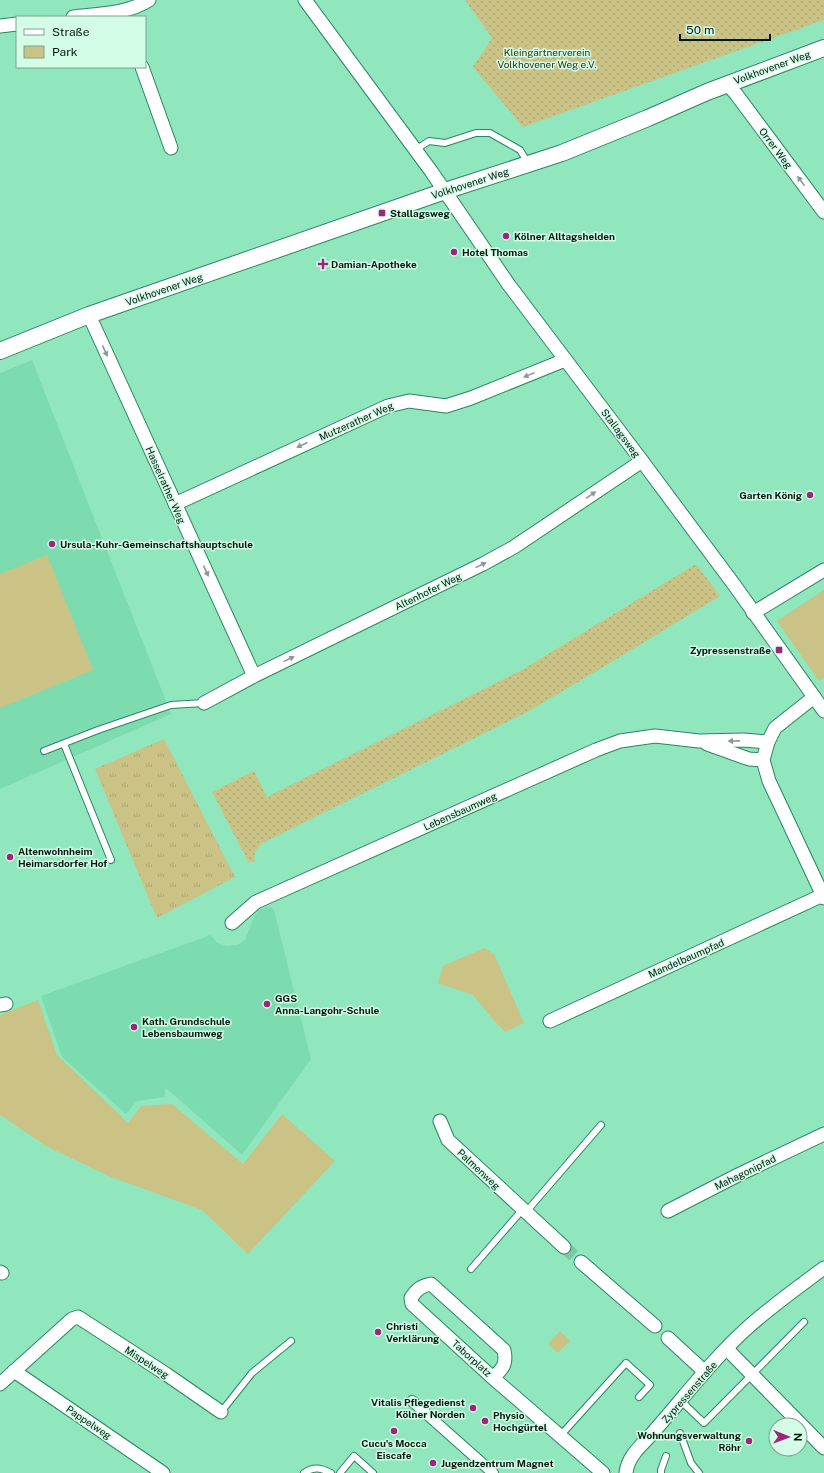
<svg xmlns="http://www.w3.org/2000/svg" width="824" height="1473" viewBox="0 0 824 1473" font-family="'Public Sans',sans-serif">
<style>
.built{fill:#7cdcb0}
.grass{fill:url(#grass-tufts)}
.park{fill:#cbc386}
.garden{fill:url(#garden-dots)}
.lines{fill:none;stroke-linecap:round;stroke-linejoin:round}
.minor-tunnel{stroke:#7ac7a3;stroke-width:13;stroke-dasharray:13 6;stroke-linecap:butt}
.service-casing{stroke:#2b8561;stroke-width:8}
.pedestrian-casing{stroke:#2b8561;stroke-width:12}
.minor-casing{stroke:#2b8561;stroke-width:15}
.tertiary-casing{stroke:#2b8561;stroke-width:18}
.service{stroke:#fff;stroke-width:6}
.pedestrian{stroke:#fff;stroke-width:10}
.minor{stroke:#fff;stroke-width:13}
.tertiary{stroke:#fff;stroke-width:16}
.oneway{fill:#8c9893}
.poi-dot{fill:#9f257c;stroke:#d4fde7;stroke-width:1.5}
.labels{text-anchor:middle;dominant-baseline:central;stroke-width:3;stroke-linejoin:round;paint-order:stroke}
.park-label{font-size:10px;fill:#2f2d19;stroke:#d4fde7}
.street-label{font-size:10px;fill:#00190e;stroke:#d4fde7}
.poi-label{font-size:10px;font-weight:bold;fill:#00190e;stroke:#d4fde7;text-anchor:start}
</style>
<defs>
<pattern id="grass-tufts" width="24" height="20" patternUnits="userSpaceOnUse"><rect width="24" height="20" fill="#cbc386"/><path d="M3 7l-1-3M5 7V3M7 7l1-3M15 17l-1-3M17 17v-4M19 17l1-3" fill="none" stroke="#ada772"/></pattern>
<pattern id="garden-dots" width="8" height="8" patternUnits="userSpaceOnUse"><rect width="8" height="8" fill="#cbc386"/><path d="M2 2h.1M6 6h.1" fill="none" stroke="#ada772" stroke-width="1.8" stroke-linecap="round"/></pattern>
</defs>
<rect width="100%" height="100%" fill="#90e6bd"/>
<!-- built -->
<g class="built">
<path d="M32 360 171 714 0 789V373Z"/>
<path d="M267 907H271L274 910 311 1059 242 1155 165 1087V1097L137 1101 126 1114 62 1057 41 996 211 935 217 943 227 946 237 945 245 940 254 917 259 910Z"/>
</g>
<!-- grass -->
<path class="grass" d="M164 739 235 877 157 918 95 769Z"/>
<!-- park -->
<g class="park">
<path d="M47 555 93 670 0 708V574Z"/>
<path d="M824 590V678L819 681 777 621Z"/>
<path d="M484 948 494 954 524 1023 505 1032 491 1017 473 995 438 983 443 966Z"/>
<path d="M38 1000 57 1055 128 1123 141 1106 172 1104 243 1164 282 1114 335 1161 248 1254 202 1210 111 1177 46 1146 0 1115V1015Z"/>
<path d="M560 1331 570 1341 558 1353 548 1344Z"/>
</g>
<!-- garden -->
<g class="garden">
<path d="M465 0H824V20L523 127 473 67 492 38Z"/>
<path d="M696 564 720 596 610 663 529 711 261 844C256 849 253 854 255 861L249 863 212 792 254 771 267 797 522 670Z"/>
</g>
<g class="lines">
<!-- minor-tunnel -->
<path class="minor-tunnel" d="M564 1247 581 1262"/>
<!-- service casing -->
<g class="service-casing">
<g id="service">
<path d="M415 150 429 141 445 143 476 133H490L520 150 528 163"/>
<path d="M64 744 111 860"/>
<path d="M44 751 98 730 171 705 204 703"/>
<path d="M526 1212 601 1125"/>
<path d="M471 1269 523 1209"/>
<path d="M681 1401 704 1423 804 1322"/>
<path d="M221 1412 252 1373 291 1341"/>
<path d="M680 1433 691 1463 699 1473"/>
<path d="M560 1436 626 1363 650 1385 639 1397"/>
<path d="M304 1473C314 1466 321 1468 331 1473"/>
<path d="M340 1473 354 1456 373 1473"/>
<path d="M661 1473V1470L666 1456"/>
</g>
</g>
<!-- pedestrian casing -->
<g class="pedestrian-casing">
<path id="pedestrian" d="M412 1401 493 1473"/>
</g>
<!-- minor casing -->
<g class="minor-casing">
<g id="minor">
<path d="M305 0 431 171 509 285 642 461 735 586 824 711"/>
<path d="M73 17C99 14 127 14 149 0"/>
<path d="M0 26 17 24"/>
<path d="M142 67 171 148"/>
<path d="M727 84 736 94 824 212"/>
<path d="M89 315 254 676"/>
<path d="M175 504 388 406 409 401 446 406 471 398 565 360"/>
<path d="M753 613 824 570"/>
<path d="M814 697 775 728 768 742 763 760 769 781 824 898"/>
<path d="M204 703 254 676 483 564 514 547 642 461"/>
<path d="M707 744 749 759 763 760"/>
<path d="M232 923 256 902 596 750 620 741 655 736 699 741 744 740 768 742"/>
<path d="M0 1005 6 1004"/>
<path d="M550 1021 823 895"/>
<path d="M440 1121 448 1140 564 1247"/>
<path d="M668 1211 738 1175 824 1134"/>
<path d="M581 1262 655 1326"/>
<path d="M0 1272 2 1273"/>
<path d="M668 1338 705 1372"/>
<path d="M727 1349 824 1448"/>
<path d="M14 1371 163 1473"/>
<path d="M493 1378C503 1368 507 1365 504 1350L431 1284C421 1286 417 1289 411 1298L412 1304 493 1378 603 1473"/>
<path d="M0 1384 72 1319 78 1317 166 1374 221 1412"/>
<path d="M626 1473C628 1454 645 1443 656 1429 685 1396 713 1359 745 1330 770 1307 797 1288 824 1268"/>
</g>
</g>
<!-- tertiary casing -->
<g class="tertiary-casing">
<path id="tertiary" d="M0 351 89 315 445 191 562 153 648 118 707 92 824 48"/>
</g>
<!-- service -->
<use href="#service" class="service"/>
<!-- pedestrian -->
<use href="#pedestrian" class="pedestrian"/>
<!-- minor -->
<use href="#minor" class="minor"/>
<!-- tertiary -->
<use href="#tertiary" class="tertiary"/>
</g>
<!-- one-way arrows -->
<defs><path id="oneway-solid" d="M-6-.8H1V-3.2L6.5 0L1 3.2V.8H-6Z"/></defs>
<g class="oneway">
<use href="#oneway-solid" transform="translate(801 181) rotate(-127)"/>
<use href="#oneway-solid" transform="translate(105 351) rotate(66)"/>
<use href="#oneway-solid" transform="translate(529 375) rotate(158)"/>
<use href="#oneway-solid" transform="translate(302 445) rotate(155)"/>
<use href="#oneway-solid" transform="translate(591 495) rotate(-34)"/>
<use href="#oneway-solid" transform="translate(481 565) rotate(-26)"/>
<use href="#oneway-solid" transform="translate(206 571) rotate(65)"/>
<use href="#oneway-solid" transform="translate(289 659) rotate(-26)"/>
<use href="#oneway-solid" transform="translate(734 741) rotate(179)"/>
</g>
<!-- markers -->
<g class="poi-dot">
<rect x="378" y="209" width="8" height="8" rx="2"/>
<circle cx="506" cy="236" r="4"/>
<circle cx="454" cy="252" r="4"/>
<path d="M321 258h4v4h4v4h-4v4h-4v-4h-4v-4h4z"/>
<circle cx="810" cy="495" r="4"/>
<circle cx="52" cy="544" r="4"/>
<rect x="775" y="646" width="8" height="8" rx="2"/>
<circle cx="10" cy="857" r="4"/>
<circle cx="267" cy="1004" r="4"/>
<circle cx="134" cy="1027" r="4"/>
<circle cx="378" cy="1332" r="4"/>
<circle cx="473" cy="1408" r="4"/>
<circle cx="485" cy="1421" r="4"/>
<circle cx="394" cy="1431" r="4"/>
<circle cx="749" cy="1441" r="4"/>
<circle cx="433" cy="1463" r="4"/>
</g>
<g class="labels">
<!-- park labels -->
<g class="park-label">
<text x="547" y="52">Kleingärtnerverein<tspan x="547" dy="12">Volkhovener Weg e.V.</tspan></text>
</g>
<!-- street labels -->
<g class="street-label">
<text transform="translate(772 67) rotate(-20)">Volkhovener Weg</text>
<text transform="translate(776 148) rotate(53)">Orrer Weg</text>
<text transform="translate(470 183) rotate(-18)">Volkhovener Weg</text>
<text transform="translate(164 289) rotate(-19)">Volkhovener Weg</text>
<text transform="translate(356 421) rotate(-24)">Mutzerather Weg</text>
<text transform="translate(621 433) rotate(53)">Stallagsweg</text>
<text transform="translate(166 485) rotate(66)">Hasselrather Weg</text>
<text transform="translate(428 591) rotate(-26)">Altenhofer Weg</text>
<text transform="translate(460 811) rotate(-24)">Lebensbaumweg</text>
<text transform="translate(686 958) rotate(-24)">Mandelbaumpfad</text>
<text transform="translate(479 1169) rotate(43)">Palmenweg</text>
<text transform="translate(745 1172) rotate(-26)">Mahagonipfad</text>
<text transform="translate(472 1358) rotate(42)">Taborplatz</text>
<text transform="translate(147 1362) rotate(33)">Mispelweg</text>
<text transform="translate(689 1392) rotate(-49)">Zypressenstraße</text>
<text transform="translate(89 1422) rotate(34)">Pappelweg</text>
</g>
<!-- poi labels -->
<g class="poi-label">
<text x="390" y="213">Stallagsweg</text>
<text x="514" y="236">Kölner Alltagshelden</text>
<text x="462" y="252">Hotel Thomas</text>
<text x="331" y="264">Damian-Apotheke</text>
<text x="802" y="495" text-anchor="end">Garten König</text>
<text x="60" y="544">Ursula-Kuhr-Gemeinschaftshauptschule</text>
<text x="771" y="650" text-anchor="end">Zypressenstraße</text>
<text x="18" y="851">Altenwohnheim<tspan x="18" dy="12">Heimarsdorfer Hof</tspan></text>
<text x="275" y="998">GGS<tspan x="275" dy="12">Anna-Langohr-Schule</tspan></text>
<text x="142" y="1021">Kath. Grundschule<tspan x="142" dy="12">Lebensbaumweg</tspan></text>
<text x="386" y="1326">Christi<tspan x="386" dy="12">Verklärung</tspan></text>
<text x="465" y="1402" text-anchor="end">Vitalis Pflegedienst<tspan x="465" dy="12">Kölner Norden</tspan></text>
<text x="493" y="1415">Physio<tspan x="493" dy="12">Hochgürtel</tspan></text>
<text x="741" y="1435" text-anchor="end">Wohnungsverwaltung<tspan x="741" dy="12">Röhr</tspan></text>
<text x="394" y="1443" text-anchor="middle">Cucu's Mocca<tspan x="394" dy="12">Eiscafe</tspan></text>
<text x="441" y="1463">Jugendzentrum Magnet</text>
</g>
</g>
<!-- legend -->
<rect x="16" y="16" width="130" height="52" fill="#d4fde7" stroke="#7fa290"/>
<rect x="24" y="29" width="20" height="6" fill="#ffffff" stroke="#7fa290"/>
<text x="52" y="36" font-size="12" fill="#00190e">Straße</text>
<rect x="24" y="46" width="20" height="12" fill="#cbc386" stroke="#7fa290"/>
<text x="52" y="56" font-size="12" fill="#00190e">Park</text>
<!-- north arrow -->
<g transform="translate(788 1437) rotate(91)"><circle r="19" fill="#d4fde7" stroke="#7fa290"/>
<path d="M0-3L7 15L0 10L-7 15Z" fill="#9f257c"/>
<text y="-6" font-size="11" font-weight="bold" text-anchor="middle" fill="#00190e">N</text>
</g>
<!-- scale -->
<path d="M680 34v6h90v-6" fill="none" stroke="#00190e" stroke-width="2"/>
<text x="686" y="34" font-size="12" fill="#00190e" stroke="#d4fde7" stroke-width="3" paint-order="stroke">50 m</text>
</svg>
